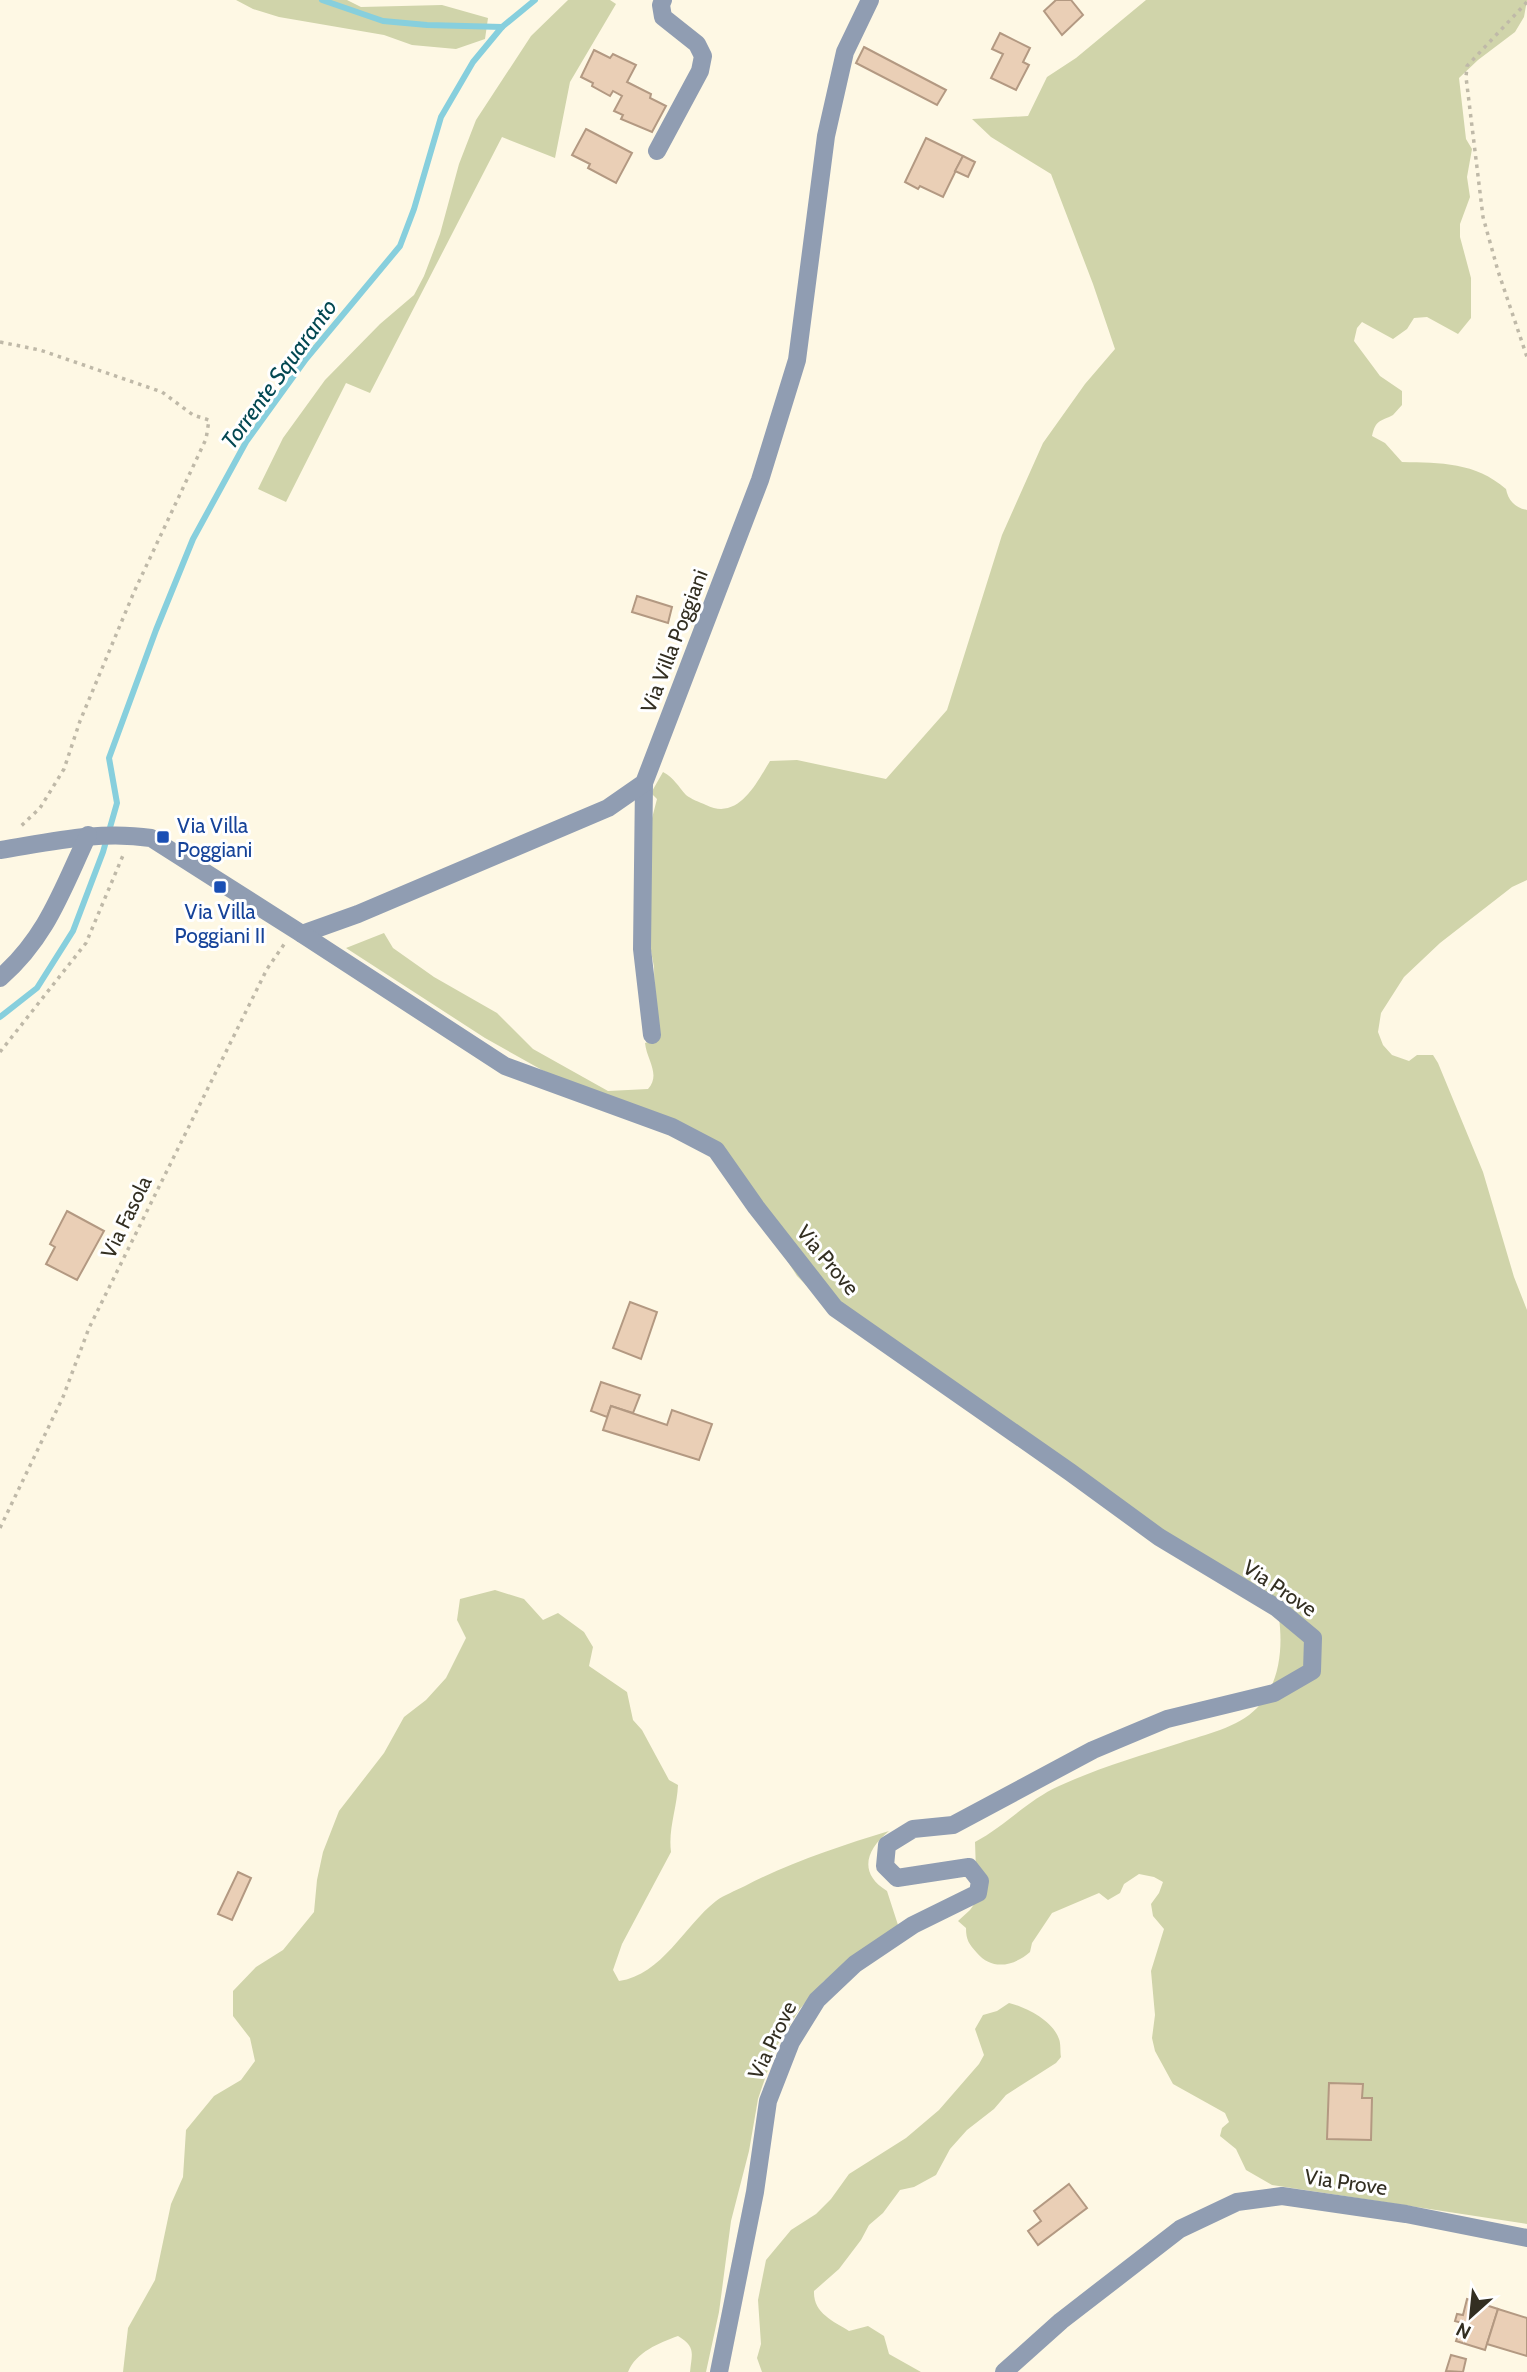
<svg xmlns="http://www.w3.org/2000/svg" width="1527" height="2372" viewBox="0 0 1527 2372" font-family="Cabin,sans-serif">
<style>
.green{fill:#d0d4aa}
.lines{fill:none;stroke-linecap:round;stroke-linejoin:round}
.stream{stroke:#87cfdd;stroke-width:6}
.building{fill:#eacfb6;stroke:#b39982;stroke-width:2}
.path{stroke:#bfb9a8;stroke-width:3.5;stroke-dasharray:3.5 5;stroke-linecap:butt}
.minor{stroke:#909db2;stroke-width:18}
.transit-dot{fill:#1a4fb4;stroke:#fff;stroke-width:2.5}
.labels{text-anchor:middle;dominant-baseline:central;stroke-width:6;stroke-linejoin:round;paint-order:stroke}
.street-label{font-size:21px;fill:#332f22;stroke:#fff}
.transit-label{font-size:21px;fill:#164399;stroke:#fff;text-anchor:start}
.water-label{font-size:23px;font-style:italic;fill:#034852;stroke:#fff}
</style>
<rect width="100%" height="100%" fill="#fef8e4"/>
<!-- green -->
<g class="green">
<path d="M236 0H347L361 7 442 5 488 18 485 39 456 49 412 45 384 35 279 17 253 9Z"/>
<path d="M568 0H610L616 4 570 82 555 158 502 137 370 393 346 383 286 502 258 489 283 438 325 380 380 324 414 295 424 276 440 234 459 164 476 120 531 36Z"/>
<path d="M1146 0H1527L1524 17 1515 32 1478 60 1459 78 1466 139 1472 149 1467 177 1470 197 1460 224V237L1471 278V318L1458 334 1427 317 1414 318 1407 329 1393 339 1362 322 1357 328 1354 341 1380 376 1402 391V405C1399 408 1396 412 1393 415 1380 422 1376 419 1372 436L1385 443 1402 462C1441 463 1475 462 1506 489 1508 500 1515 508 1527 510V880L1512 887 1440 943 1404 977 1381 1013 1378 1032 1383 1045 1392 1055 1409 1061 1417 1055H1433L1438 1063 1483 1172 1514 1277 1527 1310V2224L1272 2185 1246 2170 1236 2149 1220 2136 1222 2128 1229 2122 1225 2113 1173 2084 1155 2051 1152 2038 1155 2015 1151 1971 1164 1929 1153 1916 1151 1904 1159 1893 1163 1882 1154 1877 1139 1874 1124 1884 1120 1893 1108 1900 1099 1893 1052 1913 1032 1943 1030 1952C1014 1966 992 1971 977 1953 969 1944 966 1940 966 1928L958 1921 970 1910 977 1900 975 1842C1005 1826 1028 1800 1059 1786 1098 1768 1140 1756 1180 1743 1206 1734 1237 1728 1257 1708 1280 1684 1283 1648 1279 1618L1161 1533 823 1302 797 1276 713 1144 590 1094 542 1070 485 1038 346 948 384 933 393 948 434 977 497 1013 533 1049 608 1091 648 1089C661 1074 647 1061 645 1043L659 1038 655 1018 654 967 646 924 651 822 657 799 651 793 663 772C674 778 678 786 686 795 691 799 699 802 706 805 738 821 756 784 770 761L797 760 886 779 947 710 1002 535 1043 443 1085 384 1115 349 1093 284 1051 174 991 137 972 119 1028 116 1047 77 1076 58Z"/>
<path d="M495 1590 524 1599 543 1620 558 1613 584 1632 593 1647 589 1666 627 1692 633 1720 642 1730 669 1780 678 1785C677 1808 668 1829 671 1852L622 1944 613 1970 619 1981C662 1975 684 1926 716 1901 724 1895 735 1891 745 1886 791 1862 840 1846 889 1831 866 1850 858 1873 887 1891L898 1925 823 1982 799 2010 775 2049 758 2099 749 2151 731 2221 719 2312 706 2372H690C692 2353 696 2347 678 2336 659 2343 636 2352 628 2372H123L128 2328 155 2280 171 2204 183 2177 186 2130 214 2096 241 2080 255 2061 250 2038 233 2016V1991L256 1967 283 1950 314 1912 317 1880 323 1852 339 1811 384 1753 404 1717 426 1700 446 1678 466 1638 457 1620 460 1599Z"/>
<path d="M1009 2003C1026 2007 1053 2021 1059 2039 1061 2044 1060 2052 1061 2057L1056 2063 1006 2095 994 2109 967 2130 950 2149 936 2175 914 2187 900 2190 883 2213 869 2225 861 2240 839 2269 814 2291C813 2313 833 2321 849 2331L868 2326 884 2336 889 2354 921 2372H762L757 2358 761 2344 758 2300 766 2260 791 2230 816 2214 831 2199 849 2174 906 2138 939 2110 979 2064 984 2055 975 2029 983 2015 997 2011Z"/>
</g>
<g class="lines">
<!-- stream -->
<g class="stream">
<path d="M322 0 383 21 427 25 502 27"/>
<path d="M0 1017 37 988 73 931 103 852 117 803 109 758 156 630 193 539 246 442 306 359 400 246 414 209 441 117 473 62 502 27 535 0"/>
</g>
</g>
<!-- building -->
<g class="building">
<path d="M1056 0H1071L1083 15 1062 35 1044 11Z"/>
<path d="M1000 33 1030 48 1023 62 1029 65 1016 90 991 78 1003 54 992 49Z"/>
<path d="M864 47 946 90 937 105 856 63Z"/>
<path d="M594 50 610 58 613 54 636 65 627 82 651 94 650 98 666 106 652 132 621 119 623 115 614 111 622 96 613 91 610 96 592 86 593 83 581 77Z"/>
<path d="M586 129 632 153 616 183 588 168 590 164 572 155Z"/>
<path d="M926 138 963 156 943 197 920 186 918 189 905 182Z"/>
<path d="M963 156 975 162 968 177 955 171Z"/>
<path d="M637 596 672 607 668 623 632 612Z"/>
<path d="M67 1211 104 1231 77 1280 46 1264 55 1247 50 1244Z"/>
<path d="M630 1302 657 1312 641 1359 613 1348Z"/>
<path d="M601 1382 640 1395 633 1413 611 1406 607 1417 591 1411Z"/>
<path d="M611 1406 667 1425 672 1410 712 1424 699 1460 603 1430Z"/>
<path d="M238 1872 251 1878 232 1920 218 1914Z"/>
<path d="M1329 2083 1363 2084 1362 2098H1372L1371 2140 1327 2139Z"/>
<path d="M1069 2184 1087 2208 1038 2245 1028 2231 1041 2221 1034 2211Z"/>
<path d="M1467 2299 1498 2309 1485 2350 1456 2341 1462 2323 1455 2321 1457 2314 1463 2315Z"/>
<path d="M1498 2309 1527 2318V2356L1487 2344Z"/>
<path d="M1451 2355 1466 2359 1463 2372 1446 2371Z"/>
</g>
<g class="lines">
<!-- path -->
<g class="path">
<path d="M1527 2 1467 66 1466 77 1483 217 1498 271 1527 357"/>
<path d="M0 342 40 350 162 392 193 415 209 420 206 439 134 592 80 721 64 769 40 808 20 827"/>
<path d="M0 1052 86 943 124 853"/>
<path d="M0 1528 63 1397 89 1328 267 969 285 943"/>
</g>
<!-- minor -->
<g class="minor">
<path d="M657 151 700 71 703 56 697 44 663 17 661 5 663 0"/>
<path d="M644 783 642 949 652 1035"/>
<path d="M0 850C50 842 100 830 151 838L302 934 358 914 608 808 644 783 760 480 797 360 826 136 845 52 870 0"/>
<path d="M302 934 505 1066 672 1127 716 1150 756 1207 835 1308 1070 1472 1159 1537 1277 1608 1313 1638 1312 1671 1274 1693 1167 1719 1093 1750 953 1825 913 1829 887 1845 885 1866 897 1878 969 1867 980 1881 978 1893 913 1925 855 1964 817 2000 791 2042 768 2101 755 2192 719 2372"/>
<path d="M0 978C47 937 62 890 88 835"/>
<path d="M1004 2372 1061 2321 1180 2229 1237 2202 1282 2196 1406 2214 1527 2238"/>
</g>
</g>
<!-- markers -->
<g class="transit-dot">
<rect x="156" y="830" width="14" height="14" rx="3.5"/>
<rect x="213" y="880" width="14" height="14" rx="3.5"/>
</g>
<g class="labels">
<!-- street labels -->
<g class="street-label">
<text transform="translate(674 641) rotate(-69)">Via Villa Poggiani</text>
<text transform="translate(126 1217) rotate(-64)">Via Fasola</text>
<text transform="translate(828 1260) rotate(50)">Via Prove</text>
<text transform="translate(1280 1588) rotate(34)">Via Prove</text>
<text transform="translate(772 2040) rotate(-64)">Via Prove</text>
<text transform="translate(1346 2182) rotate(8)">Via Prove</text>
</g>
<!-- transit labels -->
<g class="transit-label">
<text x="177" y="825">Via Villa<tspan x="177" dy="24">Poggiani</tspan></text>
<text x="220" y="911" text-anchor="middle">Via Villa<tspan x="220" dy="24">Poggiani II</tspan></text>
</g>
<!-- water labels -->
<g class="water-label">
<text transform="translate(279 374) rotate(-54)">Torrente Squaranto</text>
</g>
</g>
<!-- north arrow -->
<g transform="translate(1471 2316) rotate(207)" stroke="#ffffff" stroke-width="5" paint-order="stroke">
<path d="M0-5L12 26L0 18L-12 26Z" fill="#332f22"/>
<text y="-10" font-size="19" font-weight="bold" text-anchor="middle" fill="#332f22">N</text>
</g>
</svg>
